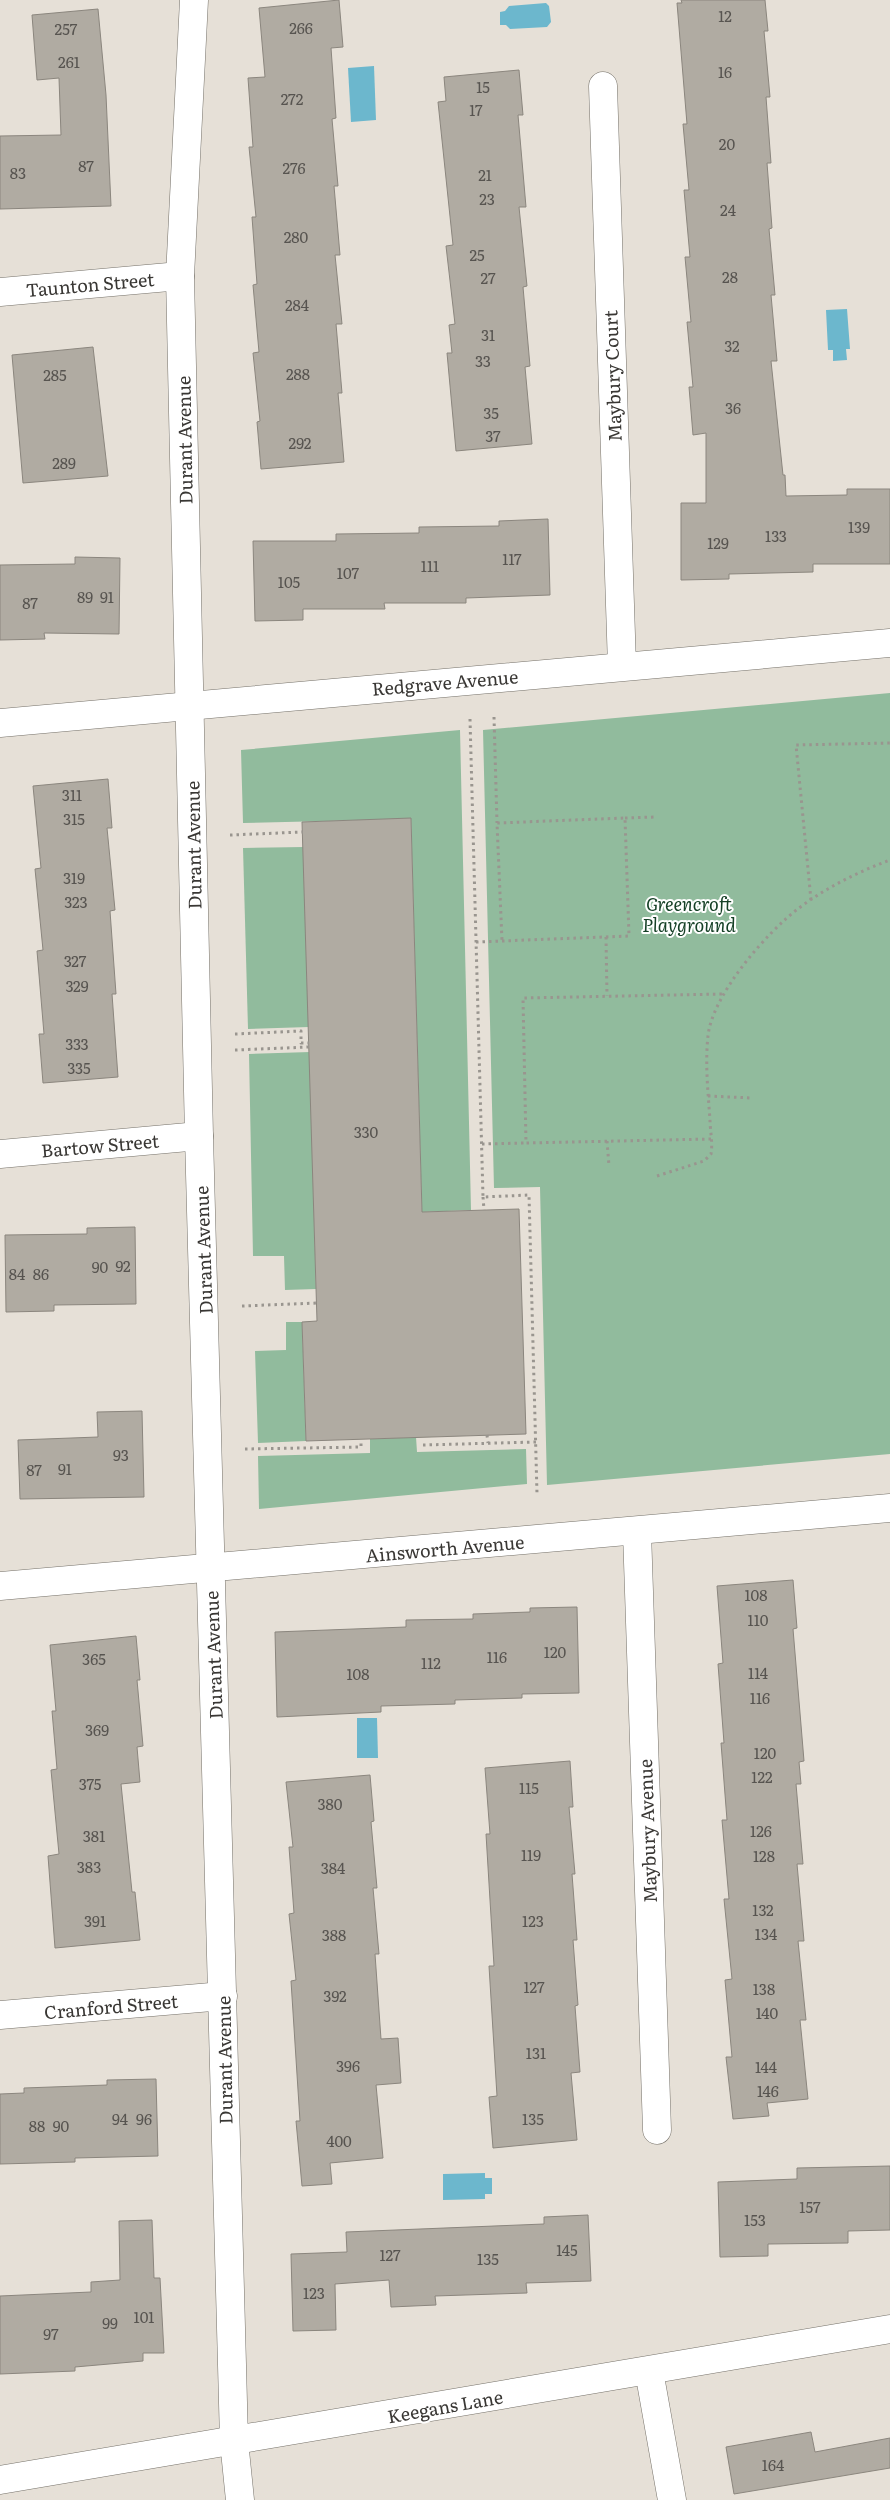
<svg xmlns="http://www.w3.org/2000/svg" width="890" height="2500" viewBox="0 0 890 2500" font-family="Literata,serif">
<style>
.green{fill:#91bb9d}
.water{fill:#6cb7cd}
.building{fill:#b0aba2;stroke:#8b867e}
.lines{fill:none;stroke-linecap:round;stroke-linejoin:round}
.minor-casing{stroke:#757169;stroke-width:29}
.path{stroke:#99958f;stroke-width:3;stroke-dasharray:2.5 4;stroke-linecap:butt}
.minor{stroke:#fff;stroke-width:28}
.labels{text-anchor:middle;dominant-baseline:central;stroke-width:4;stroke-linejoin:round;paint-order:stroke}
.number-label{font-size:15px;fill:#575450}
.street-label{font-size:18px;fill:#393734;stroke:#fff}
.park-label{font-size:18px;font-style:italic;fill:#154026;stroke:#fff}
</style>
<rect width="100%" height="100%" fill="#e6e0d7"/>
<!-- green -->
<g class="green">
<path d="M890 693V1454L547 1485 540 1187 494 1188 483 730Z"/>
<path d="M460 730 471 1210 422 1212 411 819 243 823 241 750Z"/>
<path d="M304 847 309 1027 248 1029 243 848Z"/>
<path d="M310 1052 316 1289 285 1290 284 1256H253L249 1054Z"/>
<path d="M286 1322H302L306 1441 258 1443 255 1351 286 1350Z"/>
<path d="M416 1437 417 1452 526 1449 527 1484 259 1509 258 1456 370 1453V1439Z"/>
</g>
<!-- water -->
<g class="water">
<path d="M546 3 549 6 551 22 547 27 510 29 506 25H500V12L505 11 509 6Z"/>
<path d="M374 66 376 120 351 122 348 68Z"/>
<path d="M847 309 850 349H846L847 360 833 361V350H828L826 310Z"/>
<path d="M357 1718H377L378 1758H357Z"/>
<path d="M485 2173V2178H492V2194H485V2199L443 2200V2174Z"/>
</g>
<!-- building -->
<g class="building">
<path d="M339 0 343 47 331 48 336 118 332 119 338 186H334L340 255H335L342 324H336L342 393H338L344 462 261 469 257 422 260 421 253 353 259 352 253 285 257 284 252 217H256L249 147H253L248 78 265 77 259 8Z"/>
<path d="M681 0H765L768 31H764L770 97H766L771 163H767L772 228 769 229 775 295H771L777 361H771L783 475H785L786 496 847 495V489H890V564H813V572L729 574V579L681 580V503H706V433L693 435 689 387H693L687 322H691L685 257H690L684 190H689L683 124H687L677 3H682Z"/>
<path d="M98 9 106 95 111 206 0 209V136L61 135 59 78 37 80 32 15Z"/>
<path d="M519 70 523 115H518L526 207H519L527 286 523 287 530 366 525 367 532 444 456 451 447 353H452L449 325 455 324 446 246 453 245 438 102 446 101 444 77Z"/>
<path d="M93 347 108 476 23 483 12 355Z"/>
<path d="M548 519 550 595 466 598V603H384L385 609H303V620L255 621 253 541H336V534L419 533V527L499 526V521Z"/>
<path d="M75 557 120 558 119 634 44 633 45 639 0 640V565L75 564Z"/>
<path d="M108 779 112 828H107L115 910 110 911 116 994H112L118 1077 43 1083 39 1034H44L37 951 43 950 35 869 41 868 33 786Z"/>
<path d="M411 818 422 1212 519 1209 526 1434 306 1441 302 1322 317 1321 302 822Z"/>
<path d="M135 1227 136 1304 54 1305V1311L6 1312 5 1235 87 1234V1228Z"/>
<path d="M142 1411 144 1497 20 1499 18 1440 98 1437 97 1412Z"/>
<path d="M793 1580 797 1628 793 1629 804 1761 799 1762 801 1784H796L803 1864H797L804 1941H798L806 2020H800L808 2099 767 2103 769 2116 733 2119 726 2057H732L725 1980 732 1979 724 1899H729L722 1820H727L721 1743H724L718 1664 723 1663 717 1586Z"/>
<path d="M577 1607 579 1693 522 1694V1698L455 1700V1704L381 1706V1712L277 1717 275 1632 406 1627V1620L473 1619V1614L530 1612V1608Z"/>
<path d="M136 1636 140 1680H137L143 1746 137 1747 140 1782 121 1784 132 1892H135L140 1940 55 1948 48 1856 59 1854 51 1770 57 1769 52 1711H56L50 1645Z"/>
<path d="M570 1761 573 1807H569L575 1874H572L577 1940H573L578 2005 575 2006 580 2072 571 2073 577 2140 493 2148 489 2097 497 2096 489 1966H494L486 1834H490L485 1768Z"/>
<path d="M370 1775 374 1821 371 1822 377 1888H373L379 1954H375L381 2039 398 2038 401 2083 376 2085 383 2158 330 2163 332 2184 302 2186 296 2121H300L291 1981 296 1980 289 1914 294 1913 289 1847H293L286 1782Z"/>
<path d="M156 2079 158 2156 75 2158V2162L0 2164V2094L24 2093V2088L107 2085V2080Z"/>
<path d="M890 2166V2230L848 2231V2243L768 2244V2256L720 2257 718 2182 797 2179V2168Z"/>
<path d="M588 2215 591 2281 526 2283 527 2293 435 2296 436 2305 391 2307 389 2280 335 2284 336 2330 293 2331 291 2254 347 2252 346 2232 544 2224V2217Z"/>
<path d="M152 2220 154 2278H160L164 2353H143V2361L75 2367V2371L0 2374V2296L91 2292V2282L120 2280 119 2221Z"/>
<path d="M811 2432 815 2452 890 2438V2468L734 2494 726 2447Z"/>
</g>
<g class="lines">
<!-- minor casing -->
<g class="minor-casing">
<g id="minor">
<path d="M194 0 180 276 199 1136 232 2365 234 2441 240 2500"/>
<path d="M603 86 622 666"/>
<path d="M0 292 180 276"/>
<path d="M0 723 890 643"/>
<path d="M0 1154 199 1136"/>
<path d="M637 1532 657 2130"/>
<path d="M0 1586 890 1508"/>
<path d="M0 2015 223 1996"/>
<path d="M649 2371 672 2500"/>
<path d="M0 2480 890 2329"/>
</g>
</g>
<!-- path -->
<g class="path">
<path d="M494 717 497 823"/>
<path d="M470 719 483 1197 529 1195 537 1494"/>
<path d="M625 818 656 817"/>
<path d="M230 835 303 832"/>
<path d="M811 900 796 745 890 743"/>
<path d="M606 937 607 996"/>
<path d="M476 942 629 936 625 818 497 823 502 941"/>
<path d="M235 1034 301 1031V1043H309"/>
<path d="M235 1050 309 1047"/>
<path d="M708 1096 752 1098"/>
<path d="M711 1139 526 1143 523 998 723 994"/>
<path d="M607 1141 609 1166"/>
<path d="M482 1144 526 1143"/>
<path d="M657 1176 704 1161 711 1154C713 1143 710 1130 710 1120 708 1092 705 1063 708 1036 712 995 767 932 799 908 827 887 858 872 890 860"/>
<path d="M483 1197 484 1210"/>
<path d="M242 1306 317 1303"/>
<path d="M487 1435 488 1443"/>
<path d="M423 1445 536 1442"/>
<path d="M245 1449 361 1447V1440"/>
</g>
<!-- minor -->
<use href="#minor" class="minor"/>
</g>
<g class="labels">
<!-- number labels -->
<g class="number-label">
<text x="725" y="15">12</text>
<text x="301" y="27">266</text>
<text x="66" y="28">257</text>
<text x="69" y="61">261</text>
<text x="725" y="71">16</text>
<text x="483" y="86">15</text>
<text x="292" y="98">272</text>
<text x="476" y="109">17</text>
<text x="727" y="143">20</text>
<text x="86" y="165">87</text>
<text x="294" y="167">276</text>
<text x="18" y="172">83</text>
<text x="485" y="174">21</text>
<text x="487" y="198">23</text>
<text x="728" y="209">24</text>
<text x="296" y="236">280</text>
<text x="477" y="254">25</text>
<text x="730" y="276">28</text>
<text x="488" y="277">27</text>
<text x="297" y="304">284</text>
<text x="488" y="334">31</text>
<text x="732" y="345">32</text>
<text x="483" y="360">33</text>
<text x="298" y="373">288</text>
<text x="55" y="374">285</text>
<text x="733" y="407">36</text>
<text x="491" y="412">35</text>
<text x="493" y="435">37</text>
<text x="300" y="442">292</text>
<text x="64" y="462">289</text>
<text x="859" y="526">139</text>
<text x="776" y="535">133</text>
<text x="718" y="542">129</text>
<text x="512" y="558">117</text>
<text x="430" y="565">111</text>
<text x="348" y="572">107</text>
<text x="289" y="581">105</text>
<text x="85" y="596">89</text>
<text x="107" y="596">91</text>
<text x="30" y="602">87</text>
<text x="72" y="794">311</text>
<text x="74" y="818">315</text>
<text x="74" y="877">319</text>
<text x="76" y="901">323</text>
<text x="75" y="960">327</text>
<text x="77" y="985">329</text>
<text x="77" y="1043">333</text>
<text x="79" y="1067">335</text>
<text x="366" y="1131">330</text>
<text x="123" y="1265">92</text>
<text x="100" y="1266">90</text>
<text x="17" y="1273">84</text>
<text x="41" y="1273">86</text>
<text x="121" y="1454">93</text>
<text x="65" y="1468">91</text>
<text x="34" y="1469">87</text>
<text x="756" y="1594">108</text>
<text x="758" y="1619">110</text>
<text x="555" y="1651">120</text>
<text x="497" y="1656">116</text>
<text x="94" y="1658">365</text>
<text x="431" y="1662">112</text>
<text x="758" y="1672">114</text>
<text x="358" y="1673">108</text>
<text x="760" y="1697">116</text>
<text x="97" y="1729">369</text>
<text x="765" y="1752">120</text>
<text x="762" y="1776">122</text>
<text x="90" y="1783">375</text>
<text x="529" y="1787">115</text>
<text x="330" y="1803">380</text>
<text x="761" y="1830">126</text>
<text x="94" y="1835">381</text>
<text x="531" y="1854">119</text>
<text x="764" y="1855">128</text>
<text x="89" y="1866">383</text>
<text x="333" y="1867">384</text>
<text x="763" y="1909">132</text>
<text x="95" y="1920">391</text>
<text x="533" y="1920">123</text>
<text x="766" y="1933">134</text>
<text x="334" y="1934">388</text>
<text x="534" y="1986">127</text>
<text x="764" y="1988">138</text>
<text x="335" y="1995">392</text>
<text x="767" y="2012">140</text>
<text x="536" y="2052">131</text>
<text x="348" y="2065">396</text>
<text x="766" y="2066">144</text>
<text x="768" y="2090">146</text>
<text x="120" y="2118">94</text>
<text x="144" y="2118">96</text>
<text x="533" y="2118">135</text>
<text x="37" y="2125">88</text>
<text x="61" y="2125">90</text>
<text x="339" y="2140">400</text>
<text x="810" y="2206">157</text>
<text x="755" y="2219">153</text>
<text x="567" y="2249">145</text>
<text x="390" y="2254">127</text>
<text x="488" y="2258">135</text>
<text x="314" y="2292">123</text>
<text x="144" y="2316">101</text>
<text x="110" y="2322">99</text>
<text x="51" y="2333">97</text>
<text x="773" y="2464">164</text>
</g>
<!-- street labels -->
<g class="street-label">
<text transform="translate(90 284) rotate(-5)">Taunton Street</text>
<text transform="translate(612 376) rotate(-92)">Maybury Court</text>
<text transform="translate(184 440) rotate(-91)">Durant Avenue</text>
<text transform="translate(445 682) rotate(-5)">Redgrave Avenue</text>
<text transform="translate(193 845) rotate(-91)">Durant Avenue</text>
<text transform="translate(100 1145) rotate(-5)">Bartow Street</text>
<text transform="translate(203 1250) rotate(-92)">Durant Avenue</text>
<text transform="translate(445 1548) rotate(-5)">Ainsworth Avenue</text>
<text transform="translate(213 1655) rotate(-92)">Durant Avenue</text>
<text transform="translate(647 1831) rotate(-92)">Maybury Avenue</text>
<text transform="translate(111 2006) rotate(-5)">Cranford Street</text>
<text transform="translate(224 2060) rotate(-91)">Durant Avenue</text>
<text transform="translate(445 2406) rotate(-10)">Keegans Lane</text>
</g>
<!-- park labels -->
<g class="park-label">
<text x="689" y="903">Greencroft<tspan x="689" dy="21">Playground</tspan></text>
</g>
</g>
</svg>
